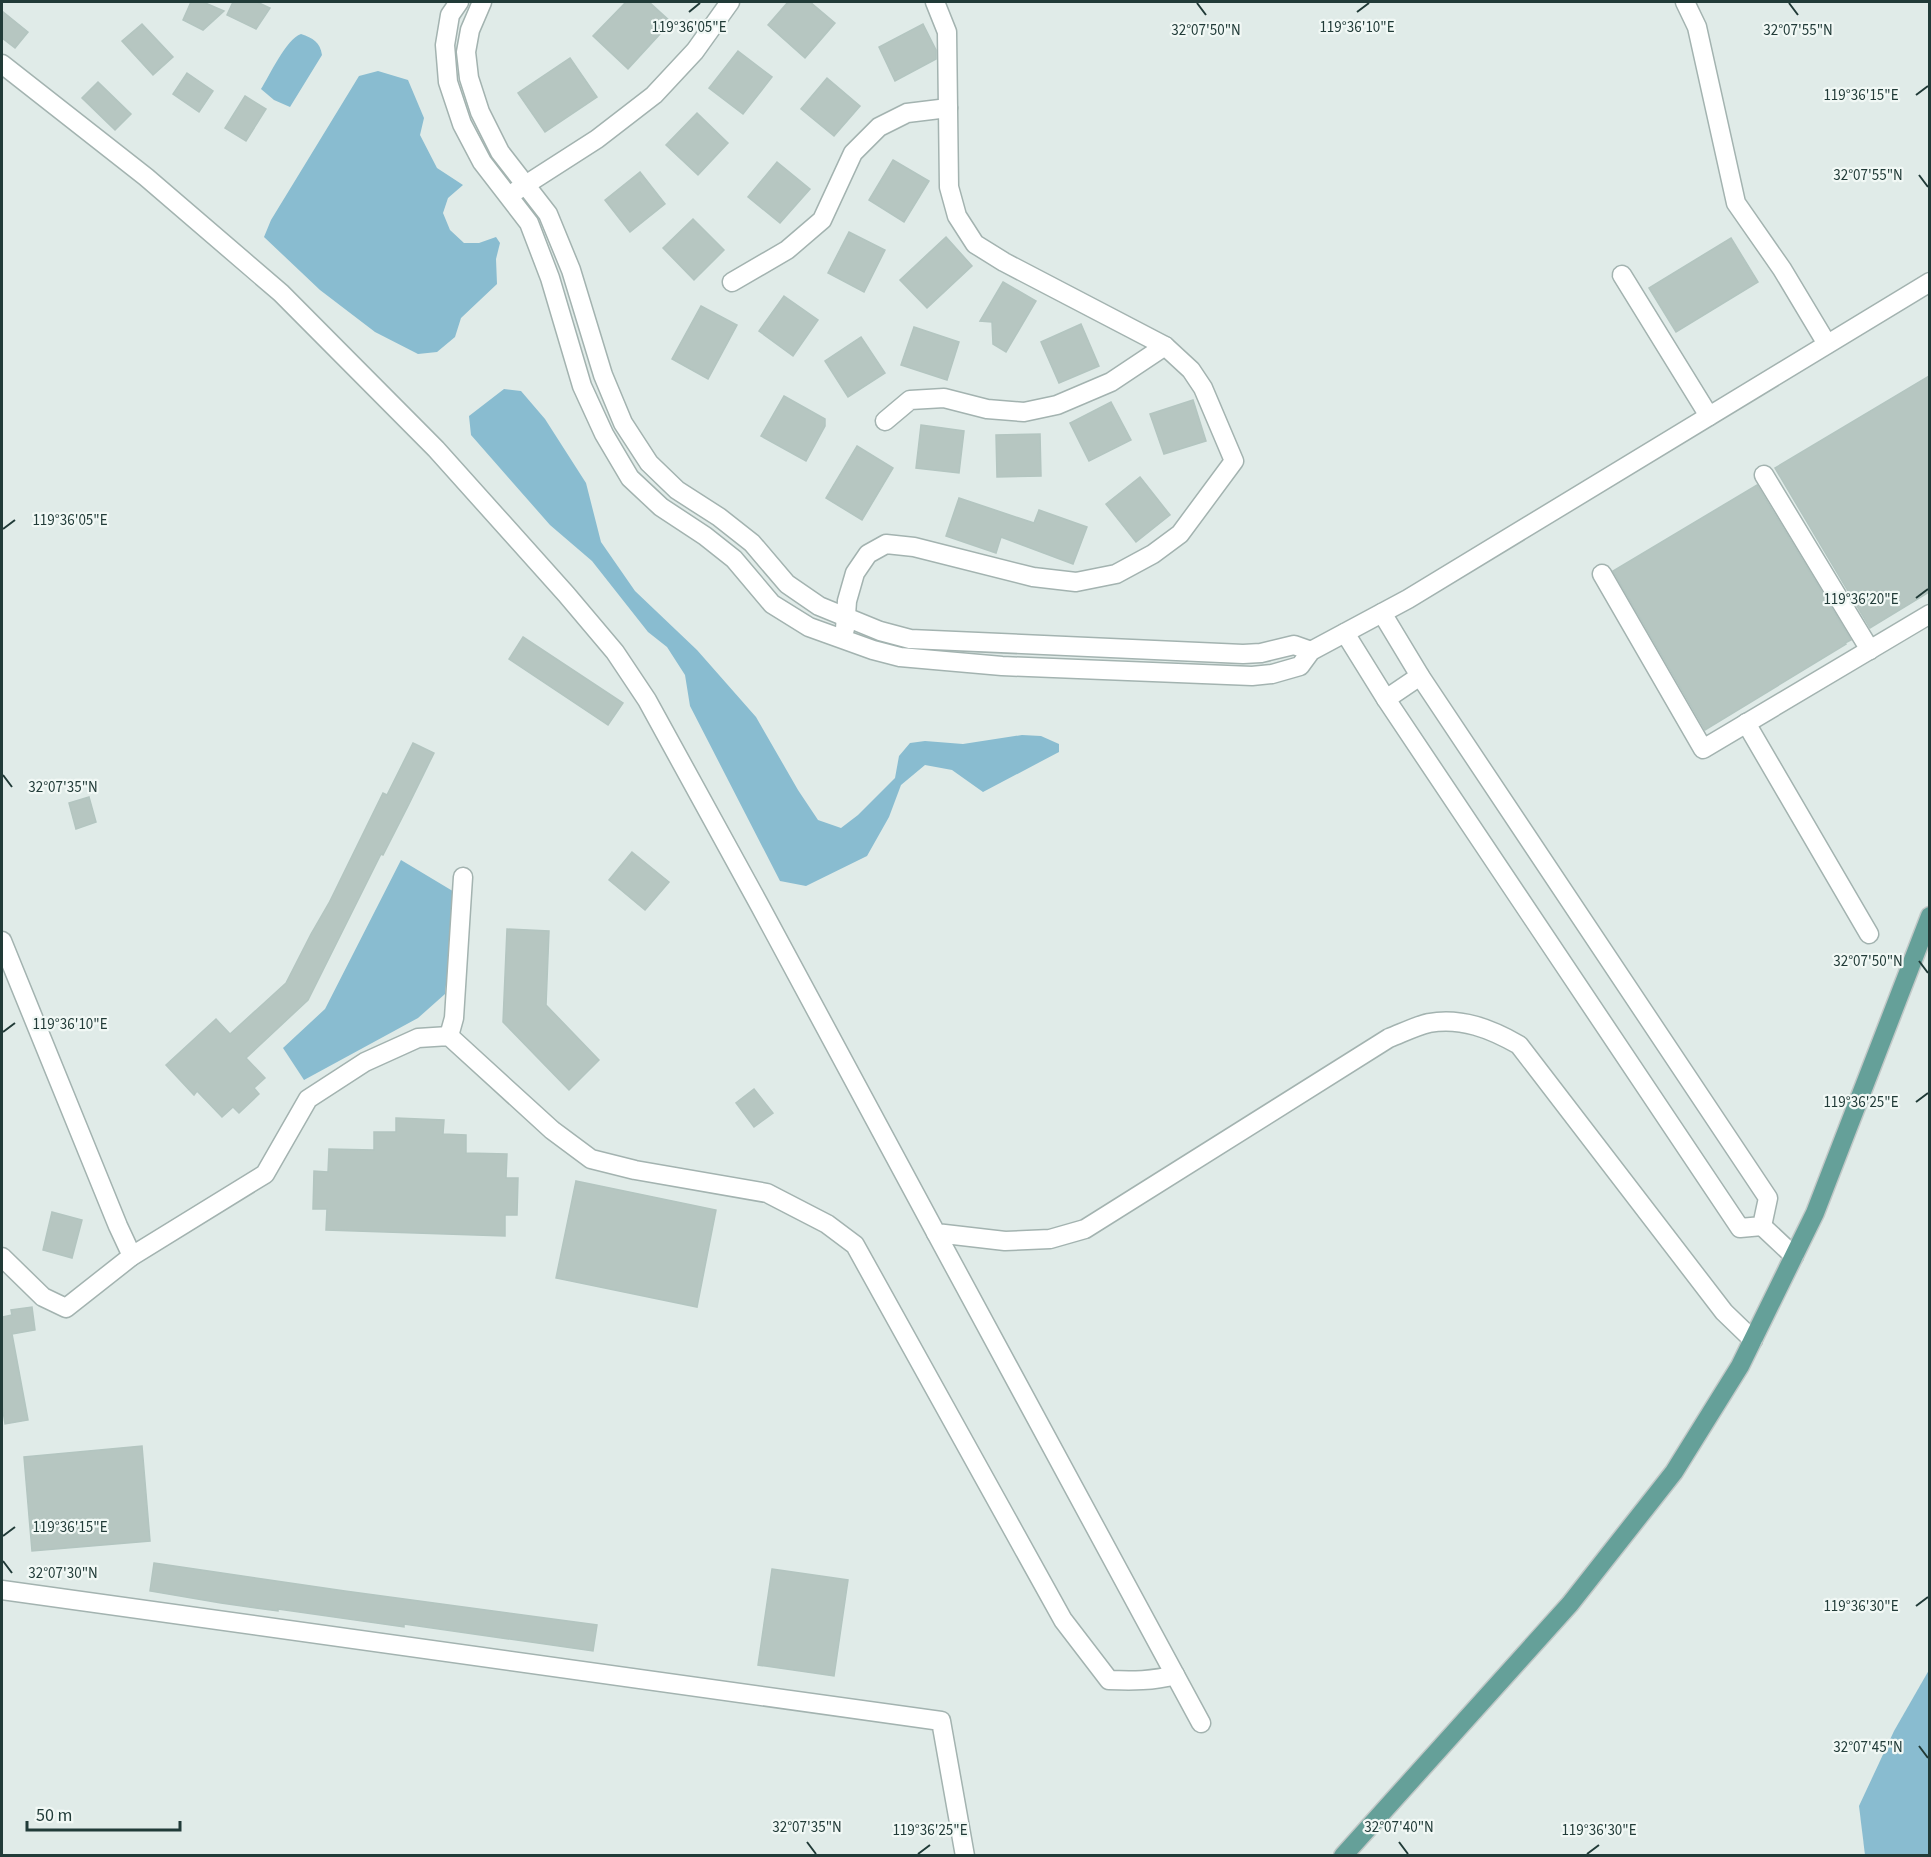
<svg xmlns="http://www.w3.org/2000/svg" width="1931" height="1857" viewBox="0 0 1931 1857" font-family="'Source Sans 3',sans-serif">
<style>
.water{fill:#89bcd0}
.building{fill:#b6c6c1;stroke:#b3c5c0;stroke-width:1.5}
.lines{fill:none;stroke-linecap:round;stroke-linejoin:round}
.minor-casing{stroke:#a3b3b0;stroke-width:21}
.major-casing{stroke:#c1c8c7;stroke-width:21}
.minor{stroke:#fff;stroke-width:18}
.major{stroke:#65a099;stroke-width:18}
.ticks{fill:none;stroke:#213b38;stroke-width:2}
.ticks-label{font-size:15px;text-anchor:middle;fill:#213b38;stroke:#f1f8f5;stroke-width:4.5;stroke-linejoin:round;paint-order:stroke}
</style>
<rect width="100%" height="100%" fill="#e0ebe8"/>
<!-- water -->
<g class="water">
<path d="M301 34C313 38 320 42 322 55L290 107 274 100 261 89C270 75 286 39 301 34Z"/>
<path d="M378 71 408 80 424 118 420 135 437 168 463 185 448 198 443 213 450 230 464 243H479L496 237 500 243 496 259 497 284 461 318 455 337 437 352 418 354 375 332 320 290 264 237 271 220 359 76Z"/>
<path d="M504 389 521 391 545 419 586 483 601 542 635 591 697 650 756 717 798 790 818 820 841 828 858 815 895 778 899 756 910 743 925 741 963 744 1022 735 1041 736 1059 744V752L983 792 952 770 925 765 901 785 889 817 867 856 806 886 780 881 690 706 685 675 667 647 648 632 592 561 550 525 471 435 469 416Z"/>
<path d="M401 860 456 893 445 994 418 1018 304 1080 283 1048 325 1009Z"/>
<path d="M1929 1670V1855H1865L1859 1806 1894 1731Z"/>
</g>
<!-- building -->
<g class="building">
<path d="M191 2H203L224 11 203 30 183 20Z"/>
<path d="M233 2H257L270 8 256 29 227 15Z"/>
<path d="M626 2H649L671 22 628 69 593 36Z"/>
<path d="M788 2H810L835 23 805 58 768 25Z"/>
<path d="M2 11 28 32 15 48 2 38Z"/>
<path d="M142 24 173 57 153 75 122 41Z"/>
<path d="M923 24 936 50V59L895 81 879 47Z"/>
<path d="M738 51 772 77 743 114 709 88Z"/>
<path d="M570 58 597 97 545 132 518 93Z"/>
<path d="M187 73 213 91 199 112 173 94Z"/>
<path d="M827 78 860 106 834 136 801 109Z"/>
<path d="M98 82 131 114 115 130 82 98Z"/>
<path d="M245 96 266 109 246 141 225 128Z"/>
<path d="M697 113 728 143 698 175 666 145Z"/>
<path d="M893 160 929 181 904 222 869 200Z"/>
<path d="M777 162 810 189 780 223 748 197Z"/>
<path d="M640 172 665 204 630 232 605 200Z"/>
<path d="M693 219 724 250 694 280 663 248Z"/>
<path d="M849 232 885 250 864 292 828 273Z"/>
<path d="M946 237 972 266 927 308 900 280Z"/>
<path d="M1731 238 1758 282 1676 332 1649 288Z"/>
<path d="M1003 282 1036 301 1006 352 993 344 992 322 980 321Z"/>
<path d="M784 296 818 320 793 356 759 331Z"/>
<path d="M701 306 737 325 708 379 672 359Z"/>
<path d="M1081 324 1099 366 1059 383 1041 342Z"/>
<path d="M914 327 959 342 947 380 901 365Z"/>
<path d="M861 337 885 373 848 397 825 361Z"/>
<path d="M1929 376V592L1870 628 1775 468Z"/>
<path d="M784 396 825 419V426L806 461 761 436Z"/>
<path d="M1193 400 1206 441 1164 454 1150 414Z"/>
<path d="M1111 402 1131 440 1089 461 1070 423Z"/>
<path d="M921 425 964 431 959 473 916 468Z"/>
<path d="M1040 434 1041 476 997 477 996 435Z"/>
<path d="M857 446 893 468 862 520 826 498Z"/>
<path d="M1140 477 1170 515 1136 542 1106 504Z"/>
<path d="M1757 485 1851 640 1845 643 1846 644 1705 730 1613 571Z"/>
<path d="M959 498 1034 523 1039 510 1087 527 1073 564 1001 537 996 553 946 536Z"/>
<path d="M523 637 623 703 608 725 509 659Z"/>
<path d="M413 743 434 753 408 806 383 855 381 854 308 1000 246 1058 265 1078 254 1088 259 1094 239 1113 233 1107 222 1117 197 1091 194 1095 166 1065 216 1019 230 1034 286 983 311 934 329 903 383 793 387 795Z"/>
<path d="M89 797 96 822 76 829 69 803Z"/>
<path d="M632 852 669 882 645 910 609 880Z"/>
<path d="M507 929 549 931 546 1005 599 1060 569 1090 503 1022Z"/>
<path d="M754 1089 773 1113 754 1127 736 1103Z"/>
<path d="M396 1118 444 1120 443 1134 466 1135V1153L507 1154 506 1178H518L517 1215H505V1236L326 1230 327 1209H313L314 1171 328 1172 329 1149 374 1150V1132H396Z"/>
<path d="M576 1181 716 1210 697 1307 556 1278Z"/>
<path d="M52 1212 82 1220 72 1258 43 1250Z"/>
<path d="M32 1307 35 1330 12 1334 28 1420 5 1424 2 1404V1317L12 1315 11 1310Z"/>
<path d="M142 1446 150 1541 32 1551 24 1457Z"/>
<path d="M154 1563 345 1591 597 1625 593 1651 404 1624V1627L278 1609V1611L221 1603 150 1591Z"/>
<path d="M772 1569 848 1580 834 1676 758 1665Z"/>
</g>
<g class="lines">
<!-- minor casing -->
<g class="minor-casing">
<g id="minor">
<path d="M459 2 450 15 445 45 448 82 462 124 482 162 529 223 550 278 582 386 604 434 630 478 661 507 705 536 734 559 772 604 809 627 873 650 900 657 1002 666 1252 676 1272 674 1300 666 1311 651 1408 599 1930 282"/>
<path d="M482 2 470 30 466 52 469 78 480 112 500 152 548 214 571 270 603 375 623 423 649 463 677 490 719 517 752 543 787 584 819 606 880 631 910 639 1243 654 1261 653 1294 645 1311 651"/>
<path d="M1685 2 1697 27 1736 203 1782 269 1827 344"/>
<path d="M2 64 146 177 281 293 436 449 566 594 615 652 647 700 760 906 936 1233 1005 1241 1050 1239 1085 1229 1389 1038C1402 1033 1416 1026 1429 1023 1461 1017 1491 1029 1519 1045L1724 1312 1753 1340"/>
<path d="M516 191 597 139 654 95 695 51 730 2"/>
<path d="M1622 275 1709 416"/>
<path d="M732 282 787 250 822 220 853 153 879 127 907 113 948 108"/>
<path d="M885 421 910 400 944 398 987 409 1024 412 1057 405 1111 382 1165 346"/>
<path d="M1764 475 1870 650"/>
<path d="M1602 574 1703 749 1930 614"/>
<path d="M845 629 847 601 855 573 868 554 886 544 914 547 1033 577 1076 582 1116 574 1153 554 1180 534 1234 461 1203 388 1191 370 1165 346 1004 262 975 244 957 216 949 187 947 32 935 2"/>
<path d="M1345 633 1386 699 1740 1228 1762 1226 1768 1198 1420 676 1382 613"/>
<path d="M1386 699 1420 676"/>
<path d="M1746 723 1869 934"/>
<path d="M2 941 118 1226 132 1256"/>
<path d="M449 1036 454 1018 463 877"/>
<path d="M1762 1226 1794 1256"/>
<path d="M936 1233 1201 1723"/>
<path d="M2 1257 43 1297 66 1308 132 1256 265 1174 308 1099 365 1062 418 1038 449 1036 552 1130 591 1159 635 1170 767 1193 827 1224 855 1245 1063 1620 1109 1680C1132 1681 1153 1681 1175 1675"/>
<path d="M2 1590 941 1721 965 1856"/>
</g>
</g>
<!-- major casing -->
<g class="major-casing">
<path id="major" d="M1343 1856 1570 1604 1674 1472 1740 1366 1815 1213 1930 916"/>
</g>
<!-- minor -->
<use href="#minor" class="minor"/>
<!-- major -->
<use href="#major" class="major"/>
</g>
<!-- ticks -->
<path class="ticks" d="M1197 3 1206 15M1789 3 1798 15M689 12 700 3M1357 12 1369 3M1916 95 1928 86M1919 175 1928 187M3 529 15 520M1916 598 1928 589M3 775 12 787M1919 961 1928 973M3 1032 15 1023M1916 1102 1928 1093M3 1536 15 1527M3 1561 12 1573M1916 1606 1928 1597M1919 1746 1928 1758M807 1842 816 1854M1399 1842 1408 1854M918 1854 930 1845M1587 1854 1599 1845"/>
<g class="ticks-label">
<text x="689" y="32">119°36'05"E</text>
<text x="1357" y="32">119°36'10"E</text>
<text x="1206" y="35">32°07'50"N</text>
<text x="1798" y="35">32°07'55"N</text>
<text x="1861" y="100">119°36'15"E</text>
<text x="1868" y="180">32°07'55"N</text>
<text x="70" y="525">119°36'05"E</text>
<text x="1861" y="604">119°36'20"E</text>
<text x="63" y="792">32°07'35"N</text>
<text x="1868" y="966">32°07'50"N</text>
<text x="70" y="1029">119°36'10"E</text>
<text x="1861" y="1107">119°36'25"E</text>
<text x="70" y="1532">119°36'15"E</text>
<text x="63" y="1578">32°07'30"N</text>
<text x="1861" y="1611">119°36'30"E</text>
<text x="1868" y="1752">32°07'45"N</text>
<text x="807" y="1832">32°07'35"N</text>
<text x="1399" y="1832">32°07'40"N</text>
<text x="930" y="1835">119°36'25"E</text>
<text x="1599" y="1835">119°36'30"E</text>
</g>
<!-- border -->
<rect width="1931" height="1857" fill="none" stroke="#213b38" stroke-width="6"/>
<!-- scale -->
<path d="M27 1821v9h153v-9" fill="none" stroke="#213b38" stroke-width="3"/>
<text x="36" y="1821" font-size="18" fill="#213b38" stroke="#f1f8f5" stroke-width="4.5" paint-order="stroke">50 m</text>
</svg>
